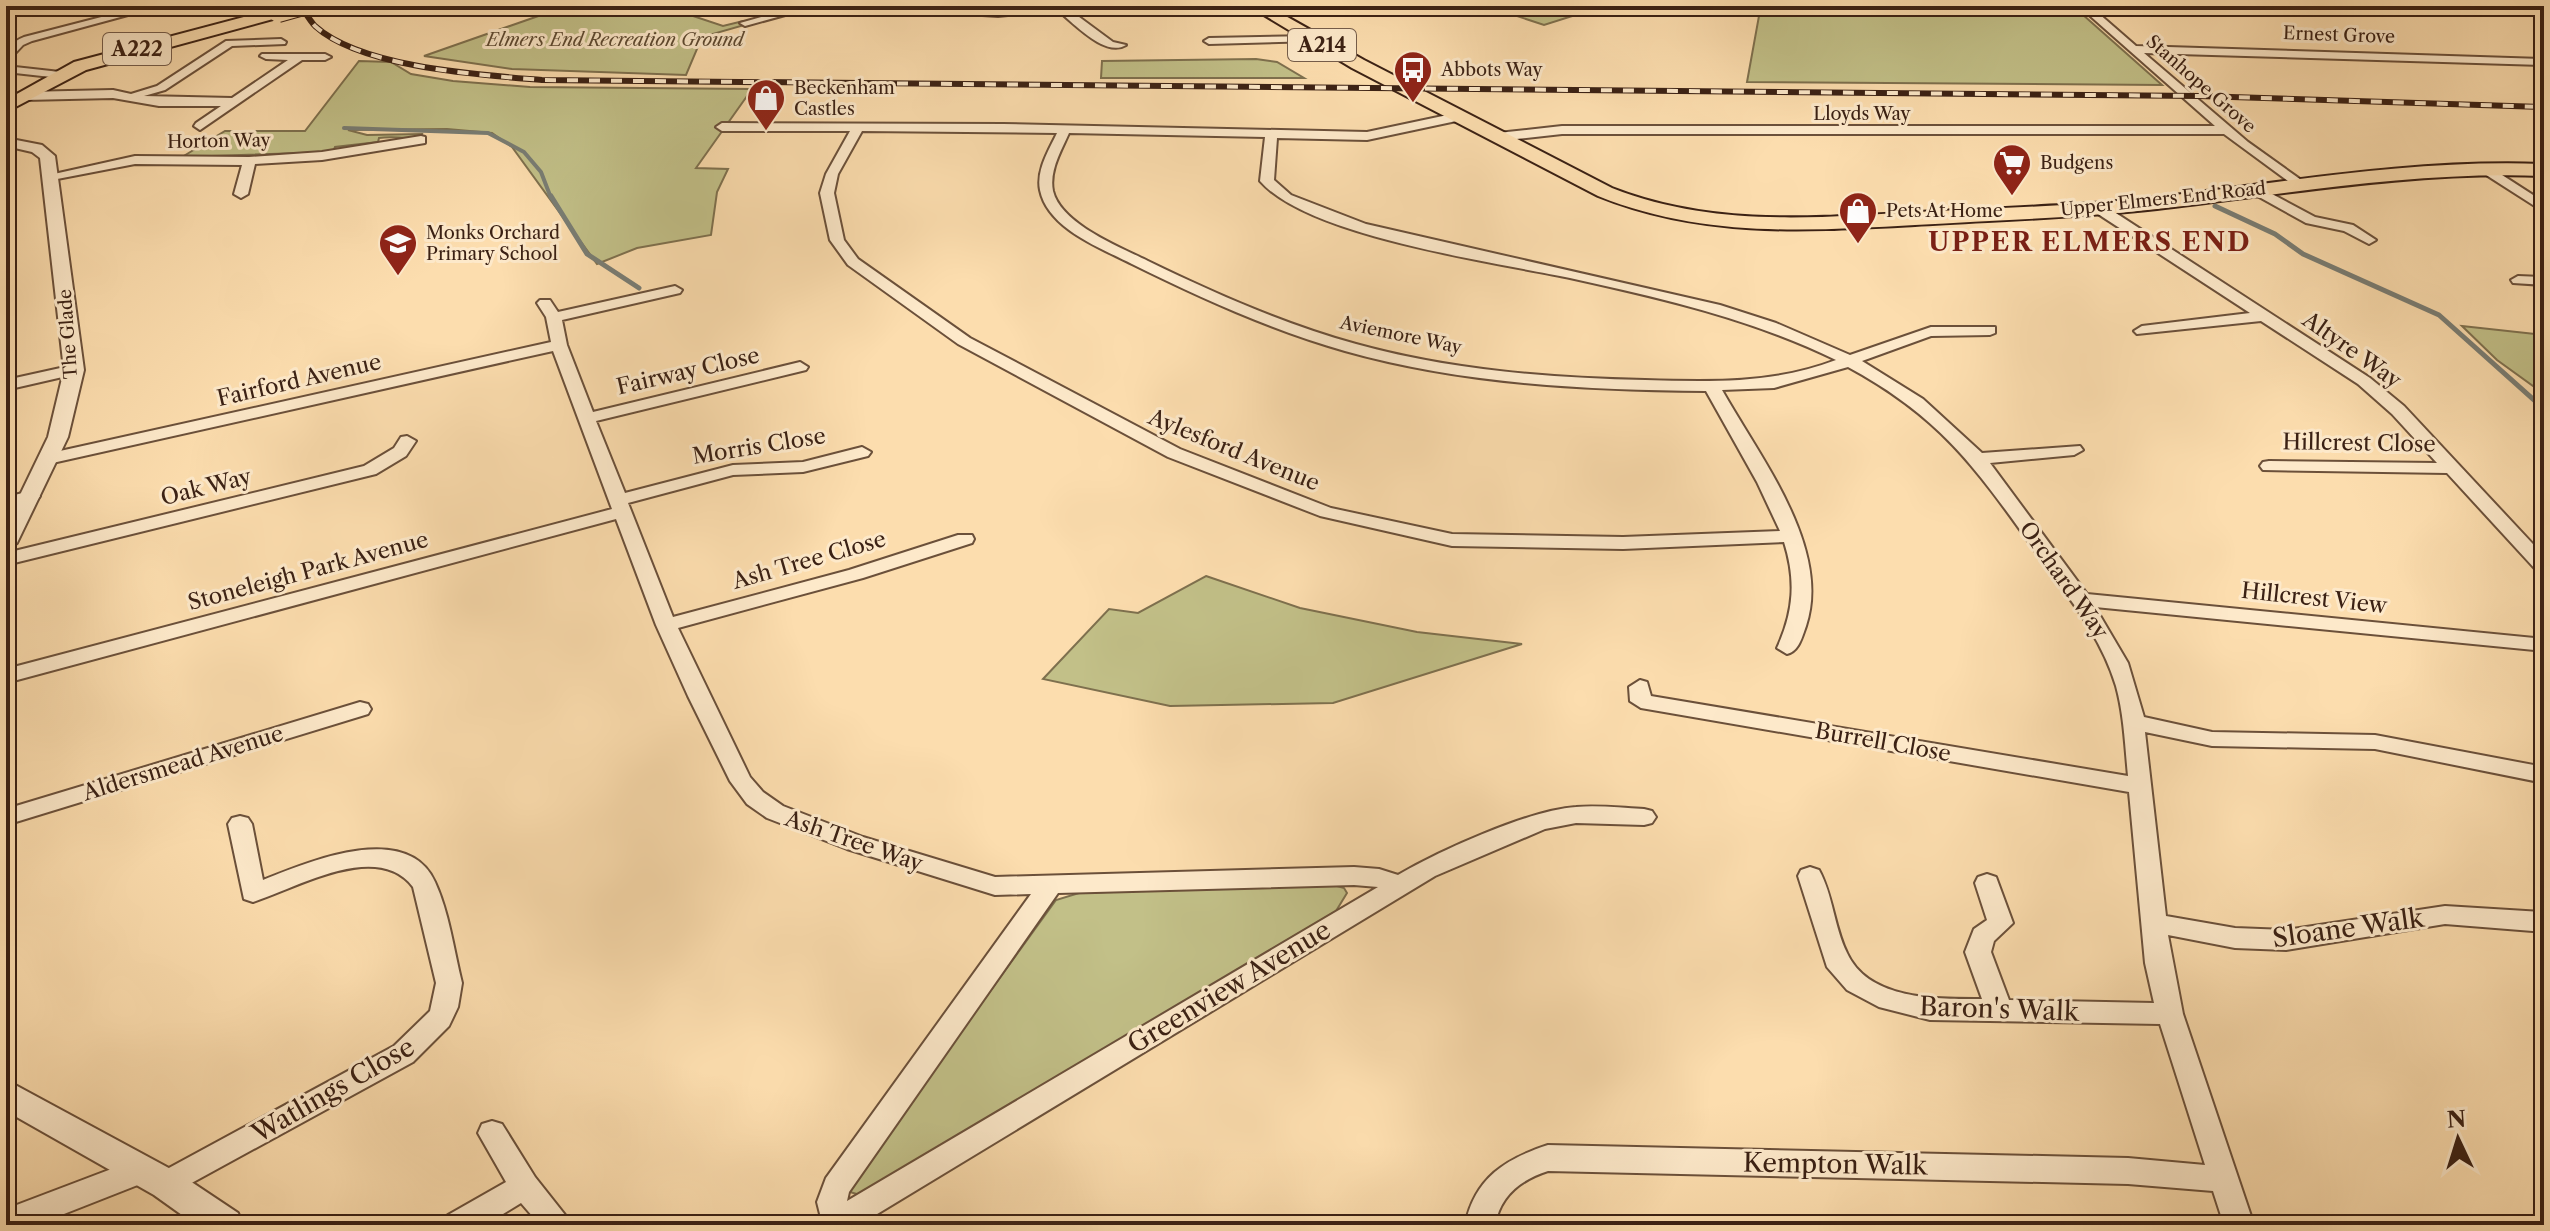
<svg xmlns="http://www.w3.org/2000/svg" width="2550" height="1231" viewBox="0 0 2550 1231" font-family="'Libre Caslon Text',serif">
<style>
.green{fill:#c2c088;stroke:#7e704e;stroke-width:2}
.lines{fill:none;stroke-linecap:round;stroke-linejoin:round}
.stream-far1{stroke:#797d74;stroke-width:4}
.stream{stroke:#797d74;stroke-width:5}
.minor-casing{stroke:#6b503a;stroke-width:4}
.tertiary-casing{stroke:#6b503a;stroke-width:4}
.primary-casing{stroke:#3b2114;stroke-width:4}
.minor{fill:#fde9ca;fill-rule:evenodd}
.tertiary{fill:#fde9ca;fill-rule:evenodd}
.primary{fill:#fcddae;fill-rule:evenodd}
.tram{stroke:#3b2114;stroke-width:2}
.rail-casing{stroke:#3b2114;stroke-width:6}
.rail{stroke:#fde9ca;stroke-width:4;stroke-dasharray:11;stroke-linecap:butt}
.primary-bridge-casing{stroke:#3b2114;stroke-width:20;stroke-linecap:butt}
.primary-bridge{stroke:#fcddae;stroke-width:18}
.labels{text-anchor:middle;dominant-baseline:central;stroke-width:6;stroke-linejoin:round;paint-order:stroke}
.far-street-label{font-size:18px;fill:#3b2114;stroke:#fde9ca}
.far-park-label{font-size:18px;font-style:italic;fill:#5d4931;stroke:#fde9ca}
.far-poi-label{font-size:18px;fill:#3b2114;stroke:#fde9ca;text-anchor:start}
.shield{fill:#fde9ca;stroke:#755d4b;stroke-width:2}
.shield-label{font-size:20px;font-weight:bold;fill:#3b2114}
.street-label{font-size:22px;fill:#3b2114;stroke:#fde9ca}
.far-district-label{font-size:26px;font-weight:bold;letter-spacing:2px;fill:#7a1f14;stroke:#fde9ca}
.near-street-label{font-size:26px;fill:#3b2114;stroke:#fde9ca}
</style>
<rect width="100%" height="100%" fill="#fcddae"/>
<filter id="stains"><feTurbulence type="fractalNoise" baseFrequency=".0025" numOctaves="4"/><feColorMatrix values="0 0 0 0 .2 0 0 0 0 .09 0 0 0 0 .02 0 0 0 .5 -.17"/></filter>
<radialGradient id="worn" r=".72"><stop offset=".6" stop-color="#630" stop-opacity="0"/><stop offset="1" stop-color="#630" stop-opacity=".3"/></radialGradient>
<!-- green -->
<g class="green">
<path d="M567 6H663L723 26 743 21 748 24 702 37 686 75 512 69 424 56Z"/>
<path d="M1487 6H1565L1585 12 1544 25Z"/>
<path d="M1726 6H2073L2162 85 1747 82 1759 16Z"/>
<path d="M1256 59 1277 62 1304 78H1101L1102 61Z"/>
<path d="M359 61 391 62 411 74 453 81 530 87 752 89 696 168 728 169 717 192 711 235 637 248 597 264 512 147 492 133 447 129 348 130 367 135 422 134 421 137C405 139 393 136 379 138L378 142 335 147 333 152 182 157 225 131H305Z"/>
<path d="M2462 326 2544 335V394L2497 360Z"/>
<path d="M1206 576 1300 608 1417 632 1522 644 1333 703 1170 706 1043 679 1109 609 1138 613Z"/>
<path d="M1330 884 1344 888 1347 893 1336 911 860 1195 850 1192 855 1178 1056 900 1079 893Z"/>
</g>
<g class="lines">
<!-- stream-far1 -->
<path class="stream-far1" d="M344 128 488 133 524 152 541 172 551 198"/>
<!-- stream -->
<g class="stream">
<path d="M551 196 587 254 639 288"/>
<path d="M2215 206 2275 234 2303 254 2439 315 2544 409"/>
</g>
<!-- minor casing -->
<g class="minor-casing">
<g id="minor">
<path d="M144 6H161L32 41 23 45 6 63C6 50 11 42 24 37Z"/>
<path d="M431 6H445L446 8 441 11Z"/>
<path d="M801 6H818L745 26 740 23Z"/>
<path d="M883 6 998 10 1069 6 1067 8 1113 42 1126 45C1105 58 1074 23 1057 10L998 16 888 9Z"/>
<path d="M2079 6H2090L2136 46 2544 59V65L2144 53 2248 142 2304 182V188L2299 189 2224 134H1562L1498 141 1492 137 1498 133 1562 126H2215Z"/>
<path d="M2340 6H2384L2412 11 2407 14Z"/>
<path d="M1312 36 1317 39 1316 41 1209 44 1204 41 1209 38Z"/>
<path d="M281 39 286 42 285 44 232 46 165 90 144 96 232 98 288 60 266 59 260 56 262 54H325L331 57 325 60H302L200 130 194 126 196 123 221 106H159L113 98 25 100 19 96 25 92 113 90 131 94 157 86 226 41Z"/>
<path d="M6 66 60 72 66 75 60 78 6 72Z"/>
<path d="M1457 113 1463 117 1461 120 1367 140 1277 138 1274 180 1291 195 1366 224 1720 305 1776 323 1850 355 1931 327H1995V333L1990 335 1931 336 1862 361 1923 399 1982 453 2080 446 2083 450 2074 455 1990 463 2087 594 2544 639V651L2095 607 2128 663 2144 717 2212 732 2375 735 2544 767V783L2375 749 2212 746 2145 732 2166 916 2235 928 2286 930 2445 906 2544 912V932L2445 924 2286 950 2235 948 2168 935 2183 1014 2254 1225H2224L2213 1191 2128 1184 1548 1171C1520 1180 1500 1196 1495 1225H1465C1475 1178 1505 1159 1548 1145L2128 1158 2205 1165 2160 1024 1930 1020 1879 1007 1847 990 1827 967 1798 876 1801 870 1810 867 1819 870C1833 895 1834 927 1847 953 1869 1001 1939 999 1982 999L1965 952 1974 929 1987 920 1975 883 1978 877 1987 874 1996 877 2013 923 1994 941 1991 952 2009 1000 2154 1003 2145 963 2129 792 1641 708 1630 701 1629 687 1640 680 1647 682 1651 696 2128 776C2125 746 2124 715 2116 686 2102 639 2071 600 2043 562 1980 474 1946 420 1848 367L1774 388 1722 390C1759 456 1832 548 1806 626 1802 637 1799 651 1787 654L1777 648C1794 611 1796 580 1784 542L1623 549 1452 546 1320 516 1168 457 958 344 848 265 830 240 820 193 826 174 850 131H722L716 127 722 123 1003 124 1367 132ZM862 131 1057 133C1049 150 1036 170 1040 190 1048 229 1101 248 1132 264 1201 298 1271 330 1345 351 1462 384 1585 390 1706 391L1757 482 1780 531 1623 537 1452 534 1331 508 1180 449 970 338 858 259 844 240 834 193 838 174ZM1069 133 1265 137 1260 181C1309 237 1494 262 1570 278 1661 298 1752 319 1836 360 1774 384 1710 382 1645 380 1548 378 1450 370 1356 344 1284 324 1216 294 1148 261 1120 247 1061 224 1053 191 1049 171 1061 151 1069 133Z"/>
<path d="M421 136 425 137V143L322 160 255 164 248 194 241 198 234 194 242 165 135 164 52 180 45 176 135 156 249 157 322 152Z"/>
<path d="M2485 164 2544 202V212L2480 171 2479 168Z"/>
<path d="M2257 186 2315 217 2353 225 2376 240 2369 244 2344 231 2306 223 2252 193 2250 190Z"/>
<path d="M2095 206H2105L2370 378 2404 406 2544 556V573L2537 571 2447 473 2263 470 2260 466 2263 462 2269 461 2437 463 2392 414 2358 384 2261 321 2137 334 2134 331 2142 326 2250 313 2095 212Z"/>
<path d="M2518 276 2544 277V285L2513 283 2511 280Z"/>
<path d="M675 286 682 290 680 293 562 320 567 345 593 412 800 362 808 367 806 370 596 421 625 493 733 465 803 462 862 447 871 452 868 456 803 472 733 475 628 503 673 617 849 570 958 535H972L974 539 972 543 863 578 678 628 750 777 763 792 783 806 863 837 995 877 1354 867 1379 869 1398 875C1439 851 1529 810 1576 807 1598 805 1622 808 1644 809L1652 811 1656 817 1652 823 1644 825 1576 823 1545 829 1435 876 859 1225H818L821 1218 817 1202 826 1178 1031 894 995 895 847 849 767 818 747 804 730 781 688 696 656 625 616 519 6 683V669L612 509 553 351 48 464 42 463 39 459 42 455 551 342 546 317 537 303 540 300H550L558 312ZM1354 885 1378 887 847 1201 849 1192 1058 893Z"/>
<path d="M74 365 82 370 80 373 6 390V380Z"/>
<path d="M407 436 416 441 406 456 376 474 6 565V553L364 466 394 448 401 437Z"/>
<path d="M31 491 40 496 37 500 6 507V497Z"/>
<path d="M360 702 368 704 371 709 368 714 6 825V809Z"/>
<path d="M240 816 248 818 252 824 263 880C308 862 407 820 435 882 449 912 454 951 462 983L458 1007 449 1026 413 1062 166 1197 156 1193 151 1184 156 1175 394 1046 430 1011 436 983 413 887C377 840 297 888 253 902L244 899 228 824 232 818Z"/>
<path d="M492 1121 502 1124 535 1177 573 1225H540L521 1203 485 1225H443L448 1215 506 1182 478 1133 482 1124Z"/>
<path d="M143 1157 153 1161 157 1170 153 1179 36 1225H6V1209Z"/>
</g>
</g>
<!-- tertiary casing -->
<g class="tertiary-casing">
<g id="tertiary">
<path d="M6 138 42 145 55 156 84 370 68 437 17 543 6 550V524L48 437 64 370 40 158 32 152 6 146Z"/>
<path d="M6 1080 178 1173 238 1213 243 1225H196L154 1195 6 1111Z"/>
</g>
</g>
<!-- primary casing -->
<g class="primary-casing">
<g id="primary">
<path d="M1249 6H1268L1364 60 1612 188C1712 227 1812 218 1917 212 1997 208 2078 206 2158 197 2287 182 2414 159 2544 164V176C2413 171 2287 194 2157 209 2077 218 1996 220 1915 225 1805 231 1702 238 1598 196L1352 68Z"/>
<path d="M278 8 286 13 284 16 86 70 6 112V100L74 62Z"/>
</g>
</g>
<!-- minor -->
<use href="#minor" class="minor"/>
<!-- tertiary -->
<use href="#tertiary" class="tertiary"/>
<!-- primary -->
<use href="#primary" class="primary"/>
<!-- tram -->
<path class="tram" d="M6 7 11 6"/>
<!-- rail casing -->
<g class="rail-casing">
<path id="rail" d="M301 6C305 12 310 21 315 26 361 68 482 75 542 80L2199 96 2544 107"/>
</g>
<!-- rail -->
<use href="#rail" class="rail"/>
<!-- primary-bridge casing -->
<g class="primary-bridge-casing">
<path id="primary-bridge" d="M278 13 303 6"/>
</g>
<!-- primary-bridge -->
<use href="#primary-bridge" class="primary-bridge"/>
</g>
<!-- icons -->
<defs>
<g id="bus-pin" transform="scale(2)"><path d="M0 17L-7.5 6A9.5 9.5 0 1 1 7.5 6Z" fill="#8f2418" stroke="#fde9ca"/><path d="M-5-6H5V4H4V6H2V4H-2V6H-4V4H-5ZM-3.5-4V0h7V-4ZM-3.5 1.2v1.5H-2V1.2ZM2 1.2v1.5H3.5V1.2Z" fill="#fff"/></g>
<g id="shop-pin" transform="scale(2)"><path d="M0 17L-7.5 6A9.5 9.5 0 1 1 7.5 6Z" fill="#8f2418" stroke="#fde9ca"/><path d="M-5-2.5h2.3a2.7 3.5 0 0 1 5.4 0H5L5.5 6h-11ZM-1.5-2.5h3a1.5 2.3 0 0 0-3 0Z" fill="#fff"/></g>
<g id="supermarket-pin" transform="scale(2)"><path d="M0 17L-7.5 6A9.5 9.5 0 1 1 7.5 6Z" fill="#8f2418" stroke="#fde9ca"/><path d="M-6-5.5h2.5l.6 2H6L4.5 2H-2.5L-4.4-4H-6ZM-1.5 3.2a1.3 1.3 0 1 0 .1 0ZM3 3.2a1.3 1.3 0 1 0 .1 0Z" fill="#fff"/></g>
<g id="school-pin" transform="scale(2)"><path d="M0 17L-7.5 6A9.5 9.5 0 1 1 7.5 6Z" fill="#8f2418" stroke="#fde9ca"/><path d="M0-5L7-2L0 1L-7-2ZM-4 1L0 2.5L4 1V4Q0 6-4 4Z" fill="#fff"/></g>
</defs>
<g fill-rule="evenodd">
<use href="#bus-pin" x="1413" y="70"/>
<use href="#shop-pin" x="766" y="98"/>
<use href="#supermarket-pin" x="2012" y="163"/>
<use href="#shop-pin" x="1858" y="211"/>
<use href="#school-pin" x="398" y="243"/>
</g>
<g class="labels">
<!-- far-street labels -->
<g class="far-street-label">
<text transform="translate(2339 35) rotate(2)">Ernest Grove</text>
<text transform="translate(2201 84) rotate(41)">Stanhope Grove</text>
<text x="1862" y="114">Lloyds Way</text>
<text transform="translate(219 141) rotate(-1)">Horton Way</text>
<text transform="translate(2163 199) rotate(-6)">Upper Elmers End Road</text>
<text transform="translate(68 334) rotate(-94)">The Glade</text>
<text transform="translate(1401 335) rotate(12)">Aviemore Way</text>
</g>
<!-- far-park labels -->
<g class="far-park-label">
<text x="615" y="40">Elmers End Recreation Ground</text>
</g>
<!-- far-poi labels -->
<g class="far-poi-label">
<text x="1441" y="70">Abbots Way</text>
<text x="794" y="88">Beckenham<tspan x="794" dy="21">Castles</tspan></text>
<text x="2040" y="163">Budgens</text>
<text x="1886" y="211">Pets At Home</text>
<text x="426" y="233">Monks Orchard<tspan x="426" dy="21">Primary School</tspan></text>
</g>
<!-- shield labels -->
<g class="shield">
<rect x="1288" y="29" width="68" height="32" rx="6"/>
<rect x="103" y="33" width="68" height="32" rx="6"/>
</g>
<g class="shield-label">
<text x="1322" y="45">A214</text>
<text x="137" y="49">A222</text>
</g>
<!-- street labels -->
<g class="street-label">
<text transform="translate(2352 350) rotate(35)">Altyre Way</text>
<text transform="translate(688 371) rotate(-13)">Fairway Close</text>
<text transform="translate(299 380) rotate(-13)">Fairford Avenue</text>
<text transform="translate(2359 443) rotate(1)">Hillcrest Close</text>
<text transform="translate(759 446) rotate(-9)">Morris Close</text>
<text transform="translate(1234 450) rotate(22)">Aylesford Avenue</text>
<text transform="translate(206 487) rotate(-14)">Oak Way</text>
<text transform="translate(809 560) rotate(-16)">Ash Tree Close</text>
<text transform="translate(308 571) rotate(-15)">Stoneleigh Park Avenue</text>
<text transform="translate(2064 580) rotate(55)">Orchard Way</text>
<text transform="translate(2314 598) rotate(6)">Hillcrest View</text>
<text transform="translate(1883 742) rotate(10)">Burrell Close</text>
<text transform="translate(183 763) rotate(-17)">Aldersmead Avenue</text>
<text transform="translate(854 841) rotate(19)">Ash Tree Way</text>
</g>
<!-- far-district labels -->
<g class="far-district-label">
<text x="2090" y="242">UPPER ELMERS END</text>
</g>
<!-- near-street labels -->
<g class="near-street-label">
<text transform="translate(2348 928) rotate(-8)">Sloane Walk</text>
<text transform="translate(1229 987) rotate(-31)">Greenview Avenue</text>
<text transform="translate(1999 1009) rotate(2)">Baron's Walk</text>
<text transform="translate(333 1090) rotate(-30)">Watlings Close</text>
<text transform="translate(1835 1164) rotate(1)">Kempton Walk</text>
</g>
</g>
<!-- margin -->
<rect width="2550" height="1231" fill="none" stroke="#fcddae" stroke-width="32"/>
<rect x="8" y="8" width="2534" height="1215" fill="none" stroke="#3b2114" stroke-width="4"/>
<rect x="16" y="16" width="2518" height="1199" fill="none" stroke="#3b2114" stroke-width="2"/>
<!-- north arrow -->
<g transform="translate(2458 1139) rotate(356)" stroke="#fde9ca" stroke-width="6" paint-order="stroke">
<path d="M0-6L14 30L0 20L-14 30Z" fill="#3b2114"/>
<text y="-12" font-size="22" font-weight="bold" text-anchor="middle" fill="#3b2114">N</text>
</g>
<rect width="100%" height="100%" filter="url(#stains)"/>
<rect width="100%" height="100%" fill="url(#worn)"/>
</svg>
